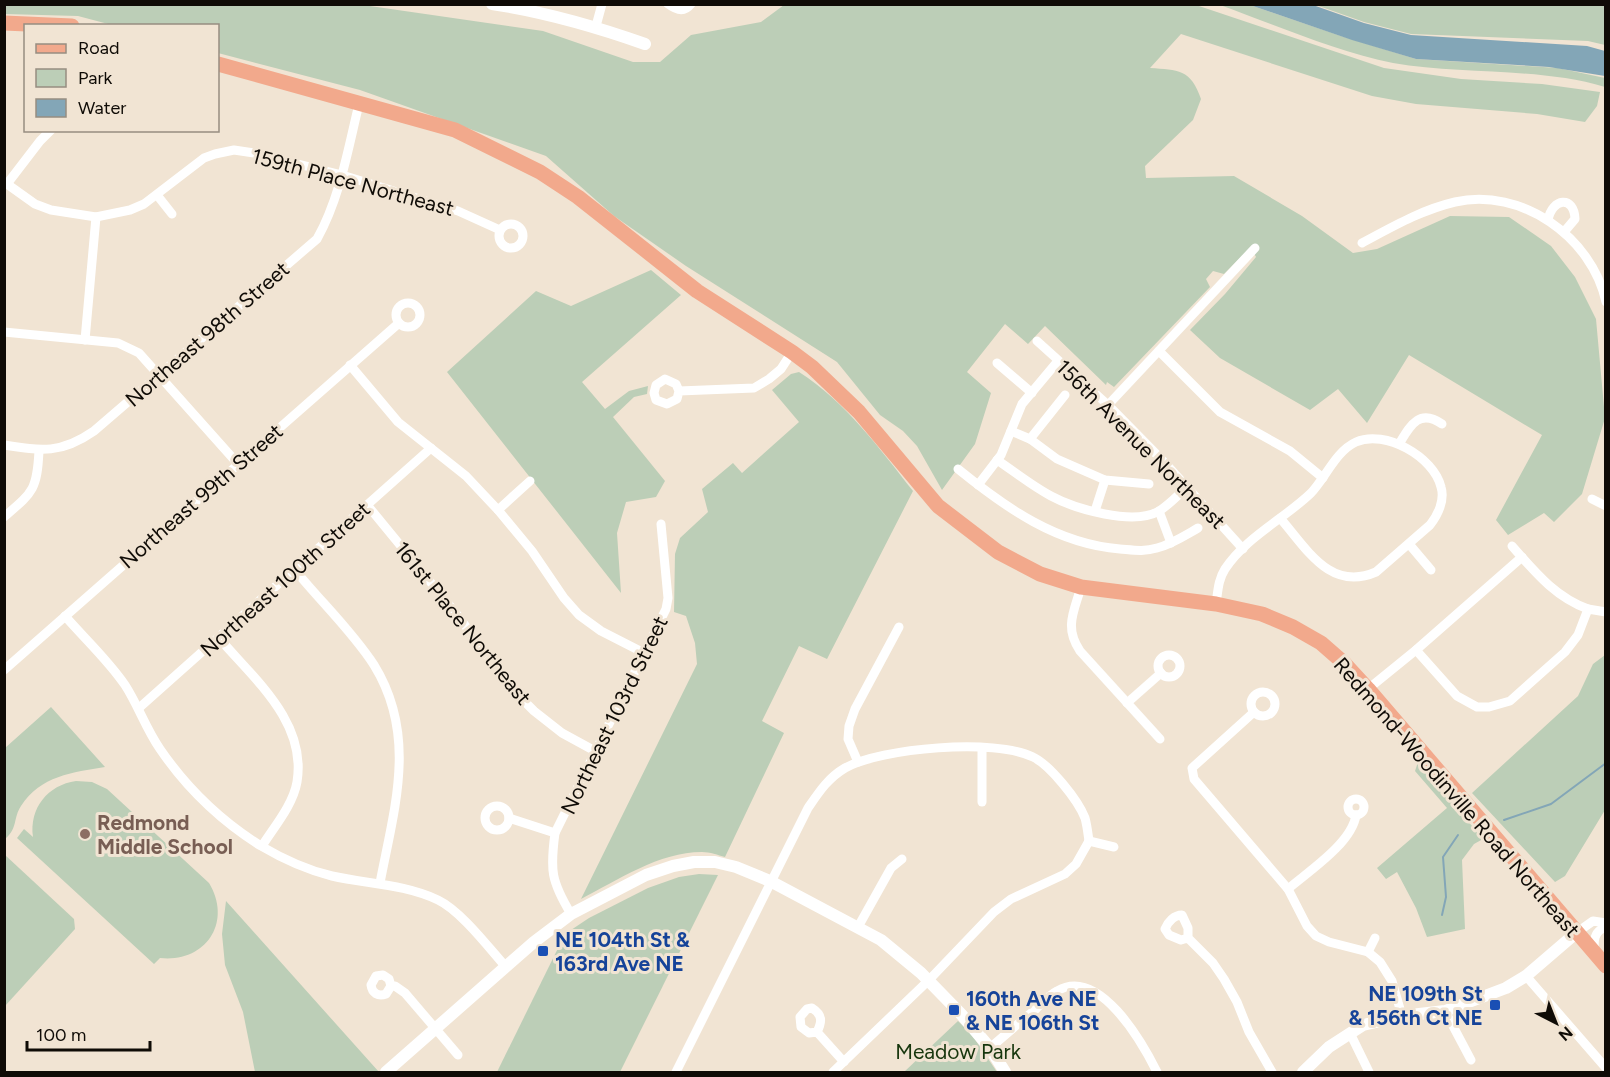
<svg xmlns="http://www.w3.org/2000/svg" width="1610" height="1077" viewBox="0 0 1610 1077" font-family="Figtree,sans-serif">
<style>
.green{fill:#bcceb7}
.water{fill:#83a6b7}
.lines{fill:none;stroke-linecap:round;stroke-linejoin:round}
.stream{stroke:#83a6b7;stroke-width:2}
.minor{stroke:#fff;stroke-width:9}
.tertiary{stroke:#fff;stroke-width:12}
.primary{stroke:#f2a98c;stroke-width:15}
.education-dot{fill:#8d6e63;stroke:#f1e4d3;stroke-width:2}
.transit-dot{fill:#1a4fb4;stroke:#f1e4d3;stroke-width:2}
.labels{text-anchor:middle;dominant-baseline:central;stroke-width:6;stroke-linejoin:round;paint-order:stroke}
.street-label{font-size:21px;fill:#0f0b06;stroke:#f1e4d3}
.education-label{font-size:21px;font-weight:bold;fill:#785e54;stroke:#f1e4d3;text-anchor:start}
.transit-label{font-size:21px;font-weight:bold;fill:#164399;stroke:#f1e4d3;text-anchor:start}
.park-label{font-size:21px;fill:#17360d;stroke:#f1e4d3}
</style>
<rect width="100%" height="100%" fill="#f1e4d3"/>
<!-- green -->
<g class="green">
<path d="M5 4 363 5 543 31 633 62H660L691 35 761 22 784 5 1193 4 1384 68 1461 79 1542 84 1600 92 1597 106 1585 122 1537 114 1416 104 1372 96 1181 34 1150 68C1178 70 1191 69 1201 99L1193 120 1145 166 1146 178 1234 176 1302 216 1353 253 1377 249 1450 216 1509 217 1551 246 1575 277 1596 319 1605 418 1582 494 1554 522 1544 513 1508 535 1496 520 1542 435 1409 355 1367 423 1338 389 1310 410 1220 358 1190 330 1225 294 1256 257 1251 247 1224 274 1213 271 1206 279 1210 287 1114 387 1107 382 1106 385 1045 326 1028 344 1005 324 967 372 991 393 975 444 942 490 917 446 903 431 880 415 837 362 686 266 614 216 546 156 360 90 218 53V26L112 25 78 16 5 14Z"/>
<path d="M1220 5H1250L1341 36 1416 59 1558 68 1605 78V87C1539 67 1461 75 1393 63 1337 52 1273 24 1220 5Z"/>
<path d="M1316 5H1605V45L1588 41 1411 34 1364 22Z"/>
<path d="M651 270 681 295 582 382 605 409 629 391 648 386 647 394 634 397 613 417 665 481 656 497 626 502 617 533 621 593 447 372 536 291 571 306Z"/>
<path d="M799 372C846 402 879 448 913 491L827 659 799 646 762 721 784 733 725 857C718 855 710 852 702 852 659 852 618 880 581 899L697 664 695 643 686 616 674 612 675 554 680 538 708 512 702 489 733 463 742 473 799 422 772 390 791 374Z"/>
<path d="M1605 655V810L1565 876 1555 882 1472 793 1578 696 1593 664Z"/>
<path d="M51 707 105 767C73 772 40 776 21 806 13 818 18 828 5 839V748Z"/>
<path d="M1418 762 1483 839 1474 844 1462 860 1465 929 1427 937 1416 908 1397 872 1386 879 1377 868 1447 808 1415 771Z"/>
<path d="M76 781 92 782 107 789 209 883C233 923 205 963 160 958L154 964 17 838 24 829 33 837C29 808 48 785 76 781Z"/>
<path d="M5 855 74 919 75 929 5 1006Z"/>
<path d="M699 874 718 875 620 1072H497L565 934 589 918 648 888 679 877Z"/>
<path d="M226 901 379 1072H255L243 1012 225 965 222 934Z"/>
<path d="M958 1021 972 1035 997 1072H904Z"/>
</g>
<!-- water -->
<path class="water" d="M1250 5H1313L1364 23 1411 35 1587 46 1605 51V76L1549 67 1416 59 1352 40Z"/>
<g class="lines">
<!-- stream -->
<g class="stream">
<path d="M1504 820 1551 804 1606 763"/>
<path d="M1442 915 1446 897 1443 857 1458 835"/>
</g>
<!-- minor -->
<g class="minor">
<path d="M668 4C676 10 684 13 691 4"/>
<path d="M596 26 602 4"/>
<path d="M4 184H7L40 141 51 130"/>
<path d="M7 184 35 204 51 210 96 217 130 210 144 204 204 158 215 154 234 150 254 153 342 175 458 211 500 230"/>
<path d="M157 195 172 214"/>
<path d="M1548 220C1552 198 1574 195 1575 219L1564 232"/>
<circle cx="511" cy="236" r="12"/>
<path d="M1362 243C1392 227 1421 210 1455 202 1521 187 1592 237 1606 302"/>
<circle cx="408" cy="315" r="12"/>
<path d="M4 332 118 343 139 353 238 464"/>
<path d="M85 340 96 217"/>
<path d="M1037 341 1108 405 1166 464 1243 549"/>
<path d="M1159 351 1220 412 1290 451 1323 478"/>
<path d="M997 363 1032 393"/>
<path d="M350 365 398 422 466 476 498 510 532 551 564 598 579 615 601 631 646 654"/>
<path d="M679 391 677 399 667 404 656 400 654 393 656 385 665 379 676 384 679 391 754 388 769 379 781 369 792 352"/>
<path d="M1108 405 1255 248"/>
<path d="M1011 431 1030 439 1065 395"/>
<path d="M1030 439 1057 459 1105 480 1149 484"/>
<path d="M1399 444C1410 426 1419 408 1442 424"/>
<path d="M4 445C42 451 61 454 94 431L317 239C340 198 348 149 359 104"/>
<path d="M997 460C1015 472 1032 486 1051 496 1075 509 1134 526 1159 511 1169 505 1178 495 1187 487"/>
<path d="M958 469C1006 508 1057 544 1120 549 1133 550 1144 552 1157 548 1172 544 1184 536 1198 528"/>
<path d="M978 485 1001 455 1022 404 1058 361"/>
<path d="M1592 499 1606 506"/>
<path d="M368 506 455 612 515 692 534 711 562 733 595 751"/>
<path d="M498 510 530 481"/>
<path d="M1095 511 1105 480"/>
<path d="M1159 511 1171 543"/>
<path d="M4 517C33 492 37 490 39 451"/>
<path d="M1409 544 1431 570"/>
<path d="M1512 546C1535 572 1555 597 1588 609"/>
<path d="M295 570C321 602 352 631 374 665 418 736 394 809 380 883"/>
<path d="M1081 587C1074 612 1064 627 1080 651L1160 739"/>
<path d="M1216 604C1218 591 1218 580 1225 569 1246 537 1284 519 1311 493 1326 477 1336 451 1356 442 1385 429 1434 457 1441 487 1445 500 1438 515 1430 525L1376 572C1330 592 1307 549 1280 518"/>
<path d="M65 616C85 639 108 660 125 685 138 705 146 729 160 749 186 787 221 821 261 846 283 859 307 870 332 876 367 884 404 884 438 900 461 911 489 948 506 967"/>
<path d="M219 638C254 679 307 722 297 782 293 805 274 827 262 846"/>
<path d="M1416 650 1457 696 1477 707H1489L1510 701 1565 652 1578 635 1588 609 1606 612"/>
<circle cx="1169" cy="666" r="11"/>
<path d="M4 670 399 323"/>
<path d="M1368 689 1416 650 1522 557"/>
<circle cx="1263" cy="704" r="12"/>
<path d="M1127 703 1161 673"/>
<path d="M139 708 431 448"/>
<path d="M1254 712 1192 768 1194 779 1288 889 1307 926 1316 936 1329 942 1368 952 1380 962 1392 981 1402 1016"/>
<path d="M858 762 848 739 849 726 855 709 899 627"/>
<circle cx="1356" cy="807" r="8"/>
<path d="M982 802V748"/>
<circle cx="497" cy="818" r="12"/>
<path d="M509 818 555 833"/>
<path d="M1089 841 1114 847"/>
<path d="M1288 889C1309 871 1352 843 1356 815"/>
<path d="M571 914C551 881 550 870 555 833L666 609 668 598 661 524"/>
<path d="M858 927 891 868 902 859"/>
<path d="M1576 933 1593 921 1606 923"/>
<path d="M1188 938 1181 940 1169 935 1165 929C1168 922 1174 915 1182 915L1188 928V938L1213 963 1224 979 1237 1002 1249 1032 1272 1072"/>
<path d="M1368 952 1375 938"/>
<path d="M1595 952C1593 941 1594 931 1606 927"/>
<path d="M1526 976 1606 1068"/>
<path d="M391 986 389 979 383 975 376 976 371 985C372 993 378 997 386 994L391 986H395L405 993 458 1055"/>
<path d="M1445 1011 1471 1060"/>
<path d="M817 1032 809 1033 801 1027 800 1017 807 1009 812 1008C823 1015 822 1022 817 1032L844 1062"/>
<path d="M1350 1033 1369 1072"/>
<path d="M990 1048C1005 1035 1020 1022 1036 1009 1042 1003 1049 995 1057 991 1099 966 1142 1042 1157 1072"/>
<path d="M676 1072 808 808C819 792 828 778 845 768 881 748 995 738 1033 757 1050 765 1078 800 1085 818 1087 825 1088 834 1089 841"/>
<path d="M833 1072 929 980 994 912 1011 899 1065 874 1076 864 1089 841"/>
</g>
<!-- tertiary -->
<g class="tertiary">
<path d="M492 4C545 12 594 26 645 44"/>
<path d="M386 1072 534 942 571 914 646 875 673 866 694 862H715L736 867 770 881 881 940 921 973 961 1014 990 1048 1005 1072"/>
<path d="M1303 1072 1329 1047 1363 1025 1402 1016 1445 1011 1506 988 1526 976 1576 933"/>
</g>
<!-- primary -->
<g class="primary">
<path d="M4 23 72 26"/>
<path d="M218 64 455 130 540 172 578 197 697 291 792 352 812 367 859 412 938 506 998 552 1040 574 1081 587 1216 604 1262 614 1293 627 1321 643 1345 664 1368 689 1606 966"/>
</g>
</g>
<!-- markers -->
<circle class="education-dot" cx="85" cy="834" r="6"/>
<g class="transit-dot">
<rect x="537" y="945" width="12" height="12" rx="3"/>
<rect x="1489" y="999" width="12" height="12" rx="3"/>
<rect x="948" y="1004" width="12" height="12" rx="3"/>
</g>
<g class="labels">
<!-- street labels -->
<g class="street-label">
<text transform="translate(353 182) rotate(15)">159th Place Northeast</text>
<text transform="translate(207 334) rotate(-41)">Northeast 98th Street</text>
<text transform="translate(1141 444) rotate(45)">156th Avenue Northeast</text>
<text transform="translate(201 496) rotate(-41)">Northeast 99th Street</text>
<text transform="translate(285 579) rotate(-42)">Northeast 100th Street</text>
<text transform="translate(463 623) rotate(51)">161st Place Northeast</text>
<text transform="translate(614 715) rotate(-64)">Northeast 103rd Street</text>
<text transform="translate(1457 797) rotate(49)">Redmond-Woodinville Road Northeast</text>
</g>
<!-- education labels -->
<g class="education-label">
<text x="97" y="822">Redmond<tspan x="97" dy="24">Middle School</tspan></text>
</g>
<!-- transit labels -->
<g class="transit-label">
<text x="555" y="939">NE 104th St &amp;<tspan x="555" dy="24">163rd Ave NE</tspan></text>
<text x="1483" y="993" text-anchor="end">NE 109th St<tspan x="1483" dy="24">&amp; 156th Ct NE</tspan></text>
<text x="966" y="998">160th Ave NE<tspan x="966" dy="24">&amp; NE 106th St</tspan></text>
</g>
<!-- park labels -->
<g class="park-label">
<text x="958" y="1051">Meadow Park</text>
</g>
</g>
<!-- border -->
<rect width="1610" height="1077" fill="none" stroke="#0f0b06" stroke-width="12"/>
<!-- legend -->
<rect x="24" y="24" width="195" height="108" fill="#f1e4d3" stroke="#978d81" stroke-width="1.5"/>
<rect x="36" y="44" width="30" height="9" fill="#f2a98c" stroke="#978d81" stroke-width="1.5"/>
<text x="78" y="54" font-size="18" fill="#0f0b06">Road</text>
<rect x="36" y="69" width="30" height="18" fill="#bcceb7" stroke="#978d81" stroke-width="1.5"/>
<text x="78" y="84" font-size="18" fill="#0f0b06">Park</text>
<rect x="36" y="99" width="30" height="18" fill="#83a6b7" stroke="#978d81" stroke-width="1.5"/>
<text x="78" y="114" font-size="18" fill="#0f0b06">Water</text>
<!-- north arrow -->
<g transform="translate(1556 1023) rotate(138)" stroke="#f1e4d3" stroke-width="4.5" paint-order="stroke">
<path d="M0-4.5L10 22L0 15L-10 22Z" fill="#0f0b06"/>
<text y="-9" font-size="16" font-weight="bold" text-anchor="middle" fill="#0f0b06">N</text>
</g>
<!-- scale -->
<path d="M27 1041v9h123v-9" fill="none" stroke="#0f0b06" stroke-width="3"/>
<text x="36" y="1041" font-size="18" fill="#0f0b06" stroke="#f1e4d3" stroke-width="4.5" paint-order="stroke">100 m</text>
</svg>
